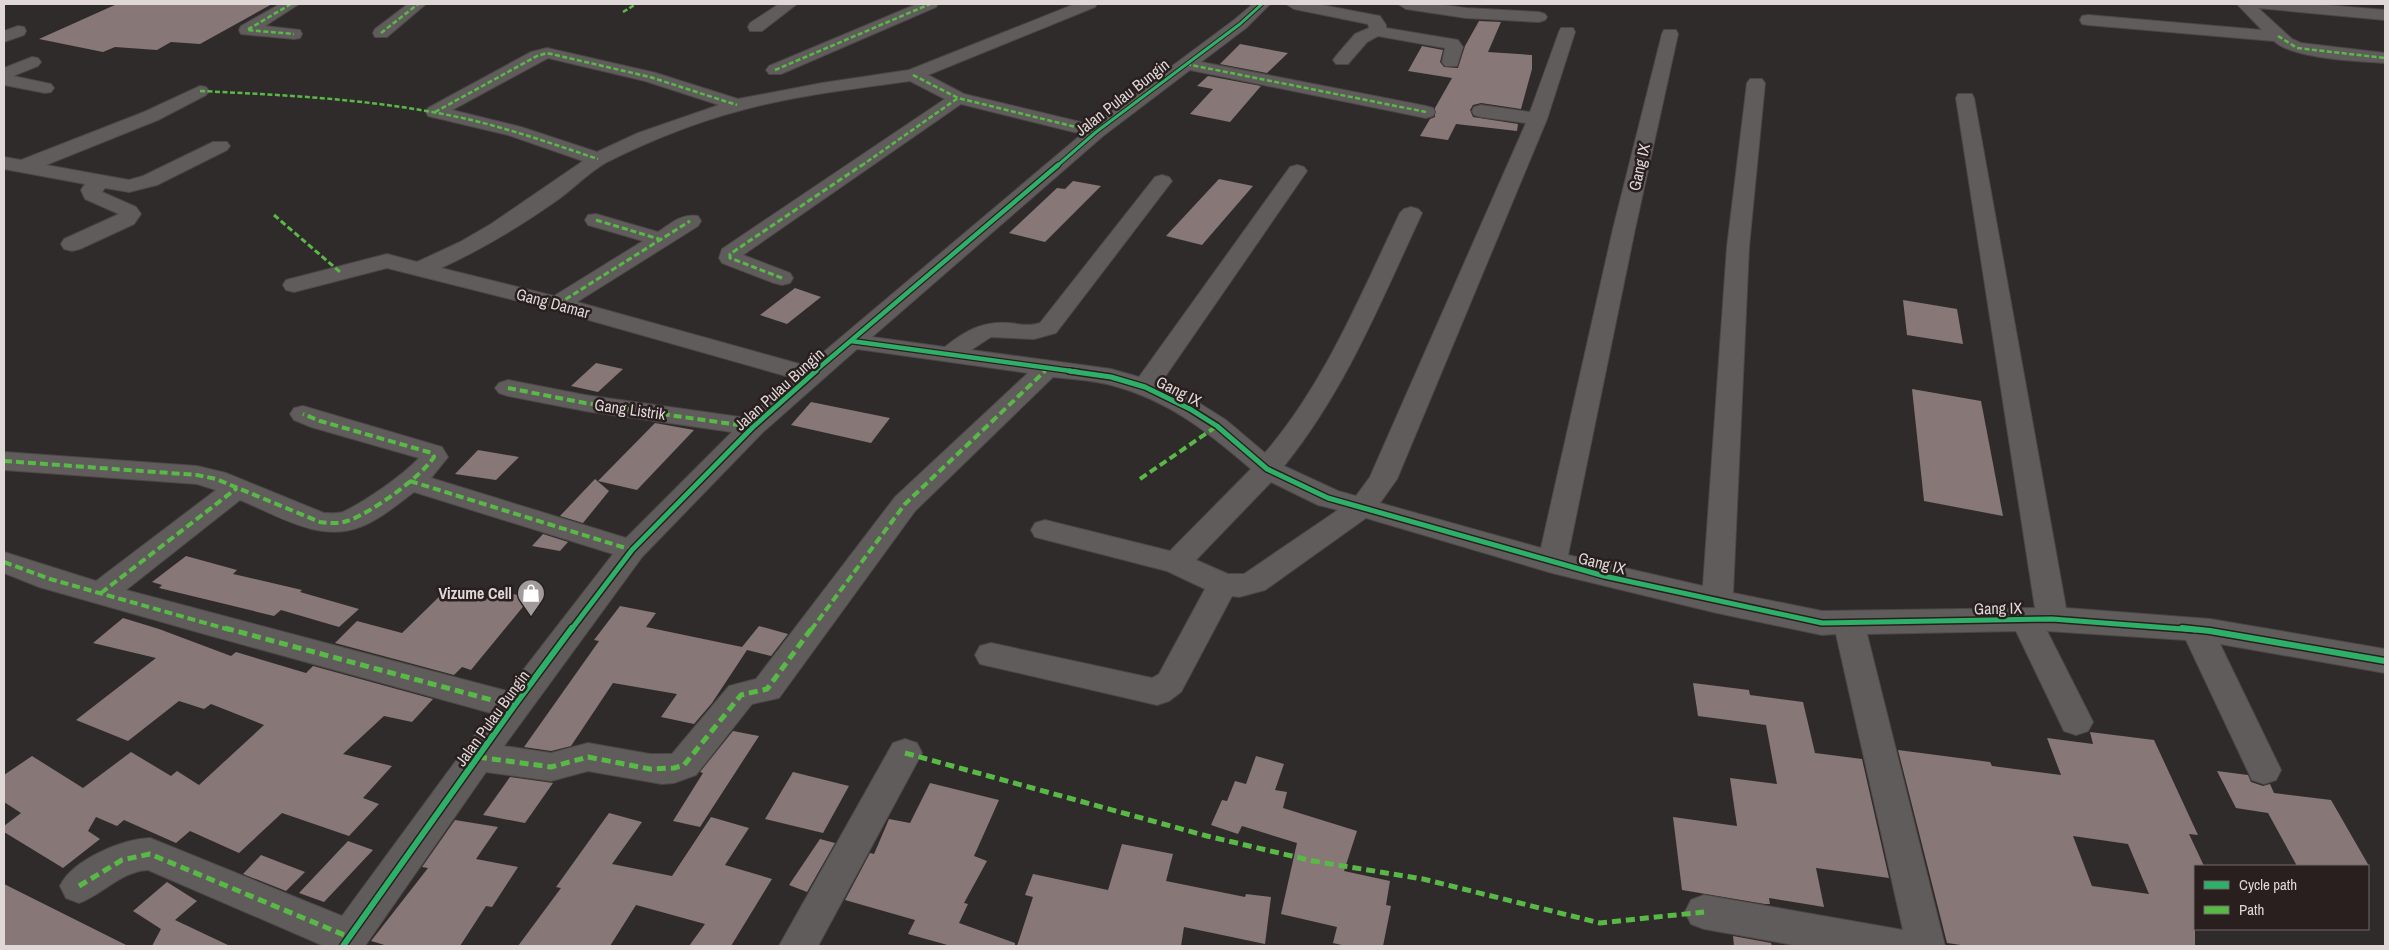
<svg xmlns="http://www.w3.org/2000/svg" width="2389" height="950" viewBox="0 0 2389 950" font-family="'Archivo Narrow',sans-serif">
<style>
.building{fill:#877777;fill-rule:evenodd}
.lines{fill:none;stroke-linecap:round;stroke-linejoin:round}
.minor-casing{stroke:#4c4747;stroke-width:2}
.minor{fill:#615c5c;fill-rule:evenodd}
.quiet-far3{stroke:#58b947;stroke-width:2.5;stroke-dasharray:5 2.5;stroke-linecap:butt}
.quiet-far2{stroke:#58b947;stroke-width:3;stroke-dasharray:6 3;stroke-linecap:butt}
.quiet-far1{stroke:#58b947;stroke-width:4;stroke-dasharray:8 4;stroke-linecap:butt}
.quiet{stroke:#58b947;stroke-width:5;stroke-dasharray:9 5;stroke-linecap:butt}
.cycleway-far3-casing{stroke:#291f1e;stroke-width:5}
.cycleway-far2-casing{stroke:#291f1e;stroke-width:7}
.cycleway-far1-casing{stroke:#291f1e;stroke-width:8}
.cycleway-casing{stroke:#291f1e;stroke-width:9}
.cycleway-far3{stroke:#2db169;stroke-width:3}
.cycleway-far2{stroke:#2db169;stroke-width:4.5}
.cycleway-far1{stroke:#2db169;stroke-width:5}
.cycleway{stroke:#2db169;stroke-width:6}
.labels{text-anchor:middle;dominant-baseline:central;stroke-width:5;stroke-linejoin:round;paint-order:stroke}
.street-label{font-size:16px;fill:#dfd8d7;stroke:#291f1e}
.poi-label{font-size:16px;font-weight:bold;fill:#dfd8d7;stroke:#291f1e;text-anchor:end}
</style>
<rect width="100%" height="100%" fill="#302b2b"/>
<!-- building -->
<g class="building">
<path d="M117 4H272L200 44 171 42 157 50 115 47 103 52 39 39Z"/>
<path d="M1479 21 1501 22 1488 52 1532 55V69L1521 109 1481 103 1473 105 1470 110 1473 117 1518 124 1517 131 1456 124 1448 140 1420 136 1430 119 1435 117V108L1452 78 1408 71 1422 46 1443 50 1440 62 1444 67 1458 68 1465 46Z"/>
<path d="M1240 44 1288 53 1267 73 1220 64Z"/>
<path d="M1208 76 1261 86 1230 122 1190 114 1213 89 1197 86Z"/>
<path d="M1219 179 1253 186 1202 245 1166 236Z"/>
<path d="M1073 181 1101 186 1045 242 1009 233 1057 188 1065 189Z"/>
<path d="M795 288 821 297 787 324 760 315Z"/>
<path d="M1903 300 1957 309 1963 344 1907 335Z"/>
<path d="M596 363 623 369 598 392 571 386Z"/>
<path d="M1912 389 1981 401 2003 516 1924 501Z"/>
<path d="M811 402 890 418 871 443 791 425Z"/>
<path d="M655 423 694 430 637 490 598 481Z"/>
<path d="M478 450 519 457 496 480 455 474Z"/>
<path d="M595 479 609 491 583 523 560 516Z"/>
<path d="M543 534 568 542 560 551 532 546Z"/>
<path d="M186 556 237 570 233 574 302 590 300 592 359 609 339 627 281 610 274 616 159 588 162 585 152 582Z"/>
<path d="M445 591 485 601 494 591 531 597 471 670 462 667 454 675 335 643 357 621 402 633Z"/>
<path d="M620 606 656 613 646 627 742 647 759 626 788 634 771 656 747 650 712 703 694 724 661 717 677 694 613 683 571 746 551 751 524 747 599 641 594 640Z"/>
<path d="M123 618 159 629 231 656 236 652 306 673 313 666 433 699 412 722 384 716 343 754 392 766 363 798 379 804 349 836 282 813 239 853 190 831 176 843 124 820 117 826 96 817 88 831 100 839 63 868 4 832V826L21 813 4 802V775L32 756 83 788 131 752 171 776 177 771 199 785 264 725 211 704 204 709 179 701 128 741 76 720 156 658 93 643Z"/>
<path d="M1693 683 1749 690 1750 695 1803 702 1815 753 1862 759 1889 878 1816 868 1824 907 1769 898 1770 904H1765L1682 890 1673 817 1737 826 1730 778 1777 784 1766 725 1698 716Z"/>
<path d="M733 731 759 736 700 827 673 821 703 773 700 772Z"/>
<path d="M2090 732 2154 740 2198 835 2189 834 2204 866H2195V946H1968L1947 943 1898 750 1990 762 1992 766 2061 775 2047 738 2093 744ZM2073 836 2128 844 2149 894 2092 886Z"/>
<path d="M1256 756 1284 764 1275 790 1287 792 1283 808 1357 831 1344 871 1390 881 1386 905 1391 906 1383 946H1346L1333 943 1337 927 1281 914 1297 843 1242 826 1238 834 1211 825 1222 800 1227 801 1235 781 1246 784Z"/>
<path d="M2217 771 2248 775 2251 782 2263 786 2270 784 2274 793 2331 800 2369 866H2297L2268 813 2236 808Z"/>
<path d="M793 772 849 786 823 833 765 819Z"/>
<path d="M510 777 553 783 525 823 483 815Z"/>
<path d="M930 783 999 800 974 856 987 861 964 903 968 904 959 923 1015 943V946H951L908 934 915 920 845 900 870 853 874 854 889 819 910 823Z"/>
<path d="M609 813 642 822 612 864 672 876 711 817 749 828 725 865 772 879 731 946H689L705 924 636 905 610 946H518L561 888 556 887Z"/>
<path d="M455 820 498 827 476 859 518 867 492 907 486 906 460 946H388L371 941 428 868 422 867Z"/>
<path d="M820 839 835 843 807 892 789 885Z"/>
<path d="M348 841 373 850 324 902 299 893Z"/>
<path d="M1122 844 1173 854 1166 881 1245 897 1246 894 1271 897 1265 944 1184 927 1181 946H1017L1033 897 1025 895 1033 874 1108 890Z"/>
<path d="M261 855 305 872 286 891 243 874Z"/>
<path d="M167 882 197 901 175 920 230 946H152L161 929 133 911Z"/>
<path d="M4 884 128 946H4Z"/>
<path d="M1733 936 1771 943 1772 946H1734Z"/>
</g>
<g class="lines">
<!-- minor casing -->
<g class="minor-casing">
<g id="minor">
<path d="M280 4H299L265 26 300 30 302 34 300 38 294 39 241 34 239 30 241 26Z"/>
<path d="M408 4H426L387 37H375L373 33 375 29Z"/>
<path d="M779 4H797L762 31H750L748 27 750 23Z"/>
<path d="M917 4H938L936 7 781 74H769L766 70 769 66Z"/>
<path d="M1075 4H1097L1095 7 928 75 964 94 1093 125 1234 20 1253 4H1270L1246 28 1201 62 1426 106 1433 108 1435 112 1433 116 1426 118 1190 70 1103 136 872 337 945 347C965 331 982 321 1009 323 1019 324 1030 327 1040 323L1155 177 1162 175 1169 177 1172 181 1056 333 1034 339 991 337 971 350 1111 369 1139 377 1290 167 1297 165 1304 167 1307 171 1160 384 1199 403 1226 420 1265 453C1325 383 1360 296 1400 213L1404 209 1411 207 1418 209 1422 213C1381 301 1345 391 1284 466L1338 491 1356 496 1370 477 1526 123 1481 117 1474 115 1472 111 1474 107 1481 105 1530 112 1559 32 1561 28H1573L1575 32 1547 119 1397 479 1380 503 1541 548 1613 229 1662 34 1664 30H1676L1678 34 1635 229 1568 555 1703 586 1727 247 1747 83 1750 79H1762L1765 83 1749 247 1733 593 1822 611 2035 608 1956 98 1958 94H1972L1974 98 2066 608 2210 619 2385 649V673L2220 644 2281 770 2276 780 2264 784 2252 780 2186 640 2047 631 2093 722 2088 731 2076 735 2064 731 2016 631 1867 634 1945 946H1799L1704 929 1691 924 1685 912 1691 900 1704 895 1903 930 1836 634 1822 635 1717 613 1552 573 1366 518 1265 590 1239 597 1232 596 1181 692 1169 701 1157 705 980 664 975 655 980 646 991 643 1152 678 1159 674 1205 589 1167 571 1035 537 1031 530 1035 523 1045 520 1170 551 1251 469C1207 431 1168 400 1111 385 1092 380 1072 379 1053 377L915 511 779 698 752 704 696 775 674 783 662 784 588 771 551 781 486 772 365 946H324L148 870C122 871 103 894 79 903L66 898 60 886C72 860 122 839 150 838L342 916 491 713 201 633 39 587 4 573V552L96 581 216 490 197 484 4 470V452L197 466 226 473 324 513C330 513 337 514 343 512 366 501 402 476 419 458L311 427 294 420 290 414 294 408 303 406 442 447 448 457 431 478 626 538 732 432 585 411 508 396 499 393 495 388 499 383 508 380 585 395 747 418 793 378 550 309 387 268 294 292 286 290 283 285 286 280 387 254 417 262 460 242 491 224 583 161 508 135 428 116 426 112 428 108 531 52 547 48 656 73 738 99 822 83 909 70ZM548 58 645 81 719 105 638 133 597 152 521 127 452 110ZM910 81 945 99 722 249 719 258 722 263 774 283 782 285 790 283 793 278 790 273 743 255 961 104 1082 134 807 366 577 302 698 226 701 221 698 216C682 213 670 224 658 232L596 214 588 215 585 220 588 225 643 241 554 296 441 268C482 249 519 227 556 201 573 189 589 172 607 162 649 141 696 122 742 110 797 95 854 89 910 81ZM857 349 1028 373 895 497 756 679 729 686 672 754H650L588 743 551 753 504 746 642 557 762 433ZM1271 482 1318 505 1338 510 1244 574H1228L1196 560ZM414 492 613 554 507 691 126 590 240 500C277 515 319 543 360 527 379 520 398 504 414 492Z"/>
<path d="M1286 4H1317L1374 15 1380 16 1386 25V28L1458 40 1463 47 1457 66H1445L1442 62 1445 48 1378 36 1367 42 1348 64H1336L1333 60 1336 56 1355 34 1369 28 1368 24 1294 9Z"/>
<path d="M1398 4H1437L1466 8 1539 12 1545 14 1547 17 1545 20 1539 22 1466 18 1406 9Z"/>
<path d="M2237 4H2314L2385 10V20L2258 8 2292 39 2301 43 2385 53V63C2358 61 2293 59 2274 41L2088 25 2082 24 2080 20 2082 16 2088 15 2262 30Z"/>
<path d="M18 26 24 27 26 31 24 35 4 42V31Z"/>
<path d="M32 57 38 58 41 62 38 66 13 76 51 84 54 88 51 92 45 93 4 85V68Z"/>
<path d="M200 86 206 87 209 91 206 95 158 120 46 165 129 180 143 176 213 142H227L230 146 227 150 157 185 129 192 105 188 102 192 136 207 141 214 134 224 80 249 72 251 64 249 61 244 64 239 119 214 85 199 81 190 85 184 4 169V157L21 160 144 112Z"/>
<path d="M905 739 917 743 922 753 818 946H779L893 743Z"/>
</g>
</g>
<!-- minor -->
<use href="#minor" class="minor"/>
<!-- quiet-far3 -->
<g class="quiet-far3">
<path d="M291 4 247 30 294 34"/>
<path d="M623 12 636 4"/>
<path d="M381 33 418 4"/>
<path d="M2278 36 2297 48 2385 58"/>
<path d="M1186 64 1426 112"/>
<path d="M775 70 930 4"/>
<path d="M913 75 958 98 1096 132"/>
<path d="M200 91C285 95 370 99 453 116 502 126 550 143 598 159"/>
<path d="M435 112 537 56 547 53 650 77 737 105"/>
<path d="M861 166 958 98"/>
</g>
<!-- quiet-far2 -->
<g class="quiet-far2">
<path d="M274 215 340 272"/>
<path d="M596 220 659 239"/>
<path d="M782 278 730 258V254L862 165"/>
<path d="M558 304 690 221"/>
<path d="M1043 372 1048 368"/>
</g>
<!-- quiet-far1 -->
<g class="quiet-far1">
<path d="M508 388 585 403 753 427"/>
<path d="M4 461 197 475 216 479 320 522C329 523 338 524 347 521 370 514 421 477 434 457L432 453 320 421 303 414"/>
<path d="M1140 479 1217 426"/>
<path d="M410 481 632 550"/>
<path d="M4 562 50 579 230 630"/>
<path d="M101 593 237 488"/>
<path d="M811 630 905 504 1045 371"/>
</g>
<!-- quiet -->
<g class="quiet">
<path d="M225 628 514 706"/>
<path d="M905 753 1207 836 1313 861 1423 879 1600 923 1704 912"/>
<path d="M478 757 551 767 588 757 650 769 674 768 684 765 741 695 767 689 812 628"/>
<path d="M79 886 122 860 150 854 349 937"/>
</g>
<!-- cycleway-far3 casing -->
<g class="cycleway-far3-casing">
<path id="cycleway-far3" d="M1057 166 1096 132 1240 24 1262 4"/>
</g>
<!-- cycleway-far2 casing -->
<g class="cycleway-far2-casing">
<g id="cycleway-far2">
<path d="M851 341 1078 372"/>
<path d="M814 372 1058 165"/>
</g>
</g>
<!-- cycleway-far1 casing -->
<g class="cycleway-far1-casing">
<g id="cycleway-far1">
<path d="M1069 371 1111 377 1145 387 1190 409 1217 426 1267 469 1328 498 1604 576 1822 623 2052 619 2196 630"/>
<path d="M571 630 632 550 753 427 816 371"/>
</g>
</g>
<!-- cycleway casing -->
<g class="cycleway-casing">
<g id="cycleway">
<path d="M2182 628 2210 631 2385 661"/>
<path d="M343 946 514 706 572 628"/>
</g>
</g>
<!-- cycleway-far3 -->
<use href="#cycleway-far3" class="cycleway-far3"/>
<!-- cycleway-far2 -->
<use href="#cycleway-far2" class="cycleway-far2"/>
<!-- cycleway-far1 -->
<use href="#cycleway-far1" class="cycleway-far1"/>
<!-- cycleway -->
<use href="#cycleway" class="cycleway"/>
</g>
<!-- icons -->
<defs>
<g id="shop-pin" transform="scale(1.4375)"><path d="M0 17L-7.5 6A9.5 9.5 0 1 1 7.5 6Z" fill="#a29b9b" stroke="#291f1e"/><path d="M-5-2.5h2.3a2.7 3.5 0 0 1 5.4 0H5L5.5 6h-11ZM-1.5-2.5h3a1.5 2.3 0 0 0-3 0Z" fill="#fff"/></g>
</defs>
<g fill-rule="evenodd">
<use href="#shop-pin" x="531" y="593"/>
</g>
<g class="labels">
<!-- street labels -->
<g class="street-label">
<text transform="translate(1122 97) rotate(-38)">Jalan Pulau Bungin</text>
<text transform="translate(1639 167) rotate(-77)">Gang IX</text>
<text transform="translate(553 303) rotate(15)">Gang Damar</text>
<text transform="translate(779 389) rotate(-42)">Jalan Pulau Bungin</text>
<text transform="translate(1179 391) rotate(27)">Gang IX</text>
<text transform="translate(630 409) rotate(8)">Gang Listrik</text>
<text transform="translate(1602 563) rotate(14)">Gang IX</text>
<text transform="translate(1998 608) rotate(-1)">Gang IX</text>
<text transform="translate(492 718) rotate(-54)">Jalan Pulau Bungin</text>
</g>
<!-- poi labels -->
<g class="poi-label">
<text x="512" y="593">Vizume Cell</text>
</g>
</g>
<!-- border -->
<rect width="2389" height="950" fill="none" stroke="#dfd8d7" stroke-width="10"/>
<!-- legend -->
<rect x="2194" y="865" width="175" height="65" fill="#291f1e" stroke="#726968"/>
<rect x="2204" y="881" width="25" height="8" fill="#2db169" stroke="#726968"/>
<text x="2239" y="890" font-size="15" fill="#dfd8d7">Cycle path</text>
<rect x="2204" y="906" width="25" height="8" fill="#58b947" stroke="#726968"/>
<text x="2239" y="915" font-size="15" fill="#dfd8d7">Path</text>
</svg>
